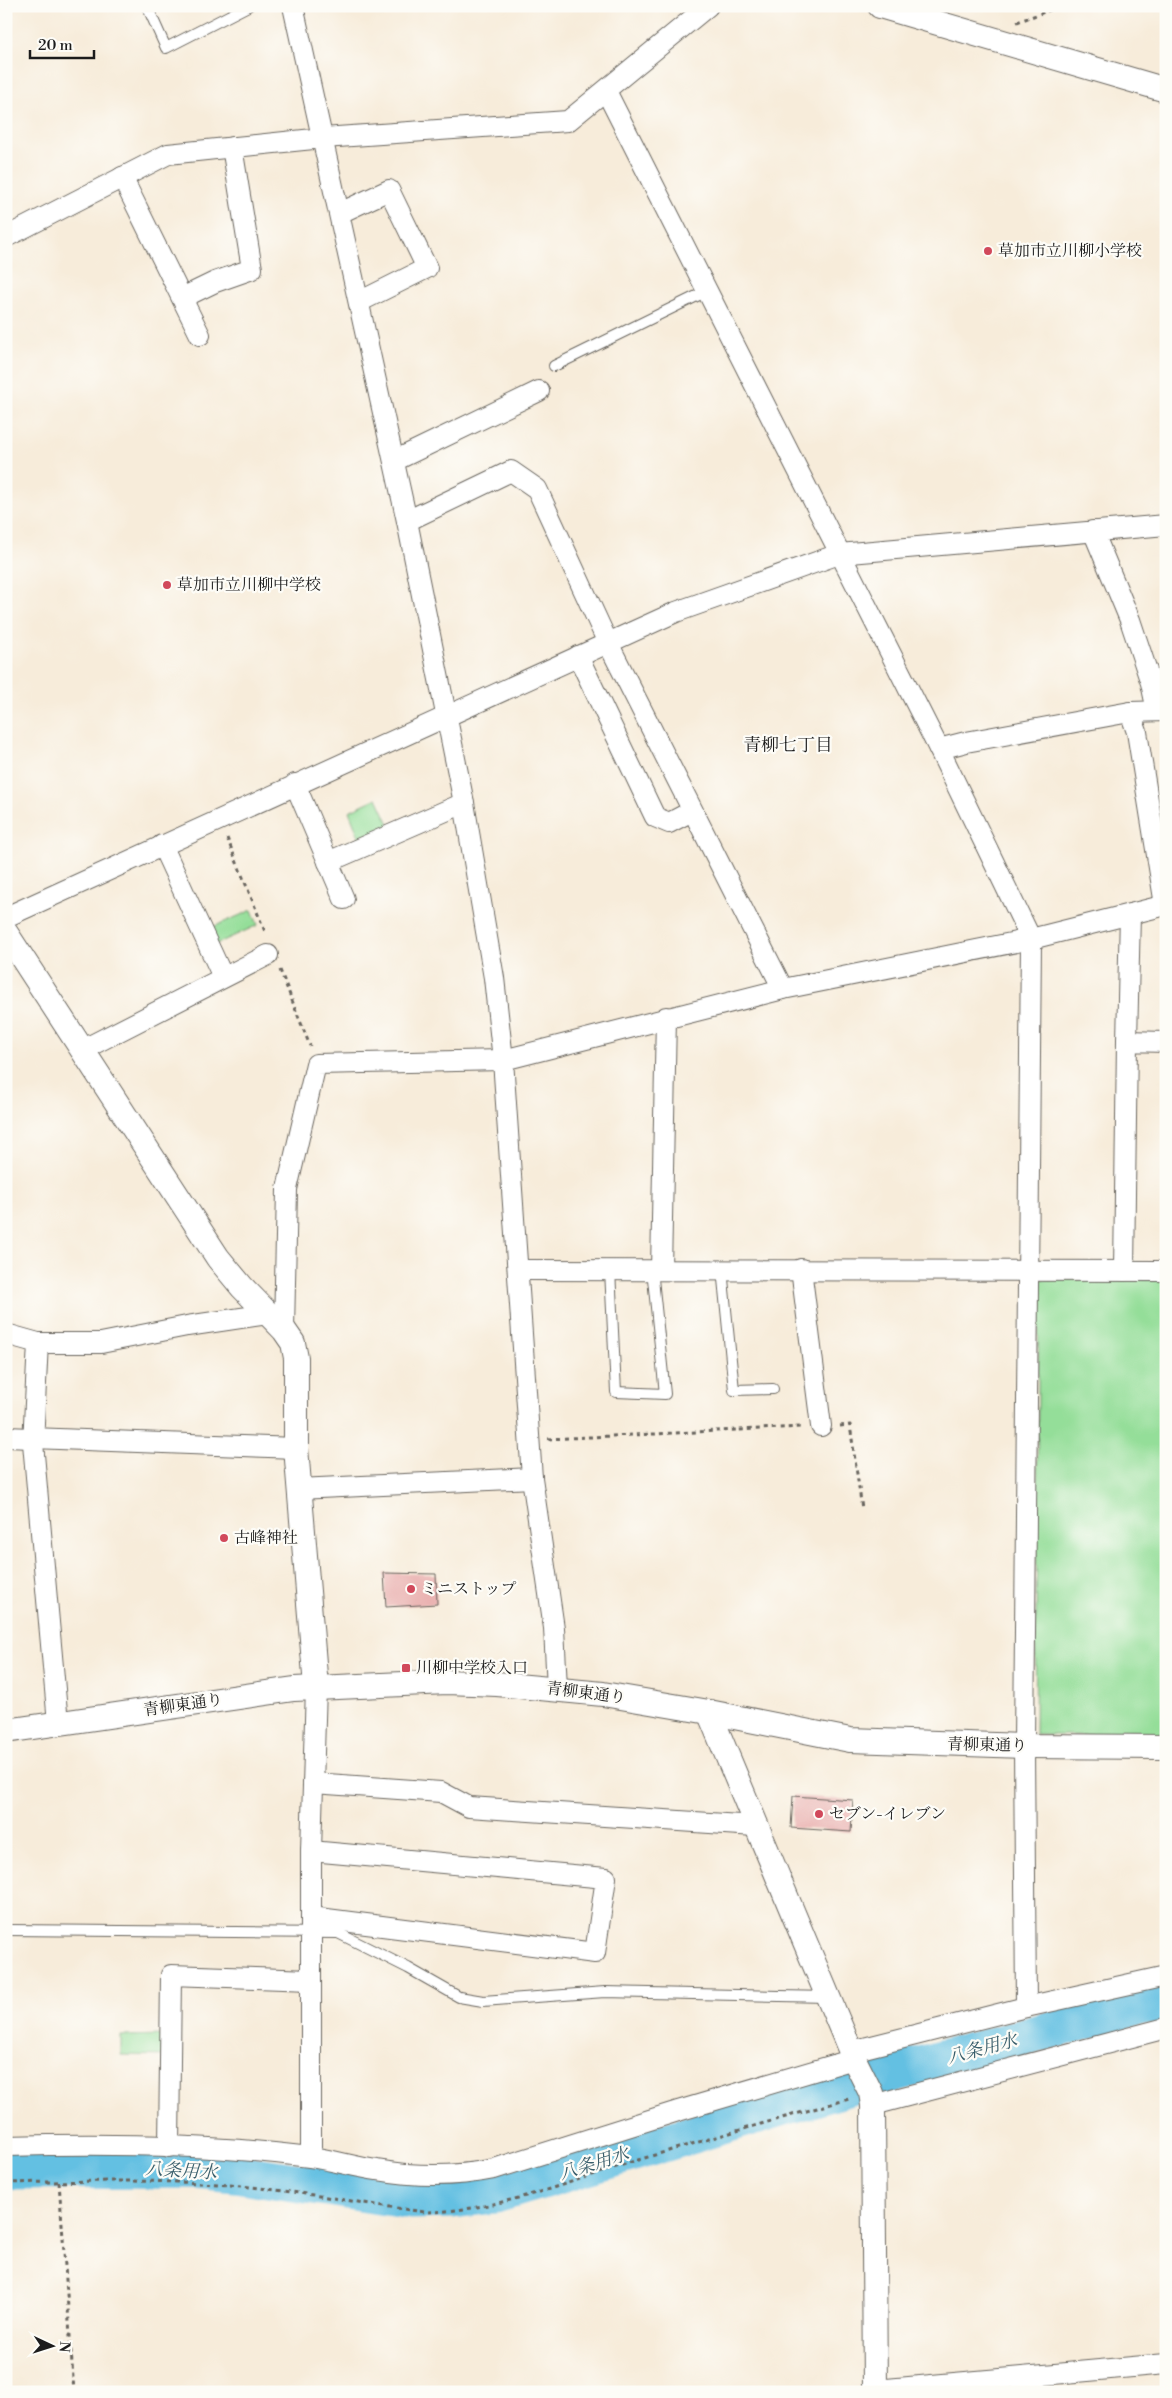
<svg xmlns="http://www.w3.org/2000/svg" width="1172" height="2398" viewBox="0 0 1172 2398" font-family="'Libre Bodoni','Noto Serif JP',serif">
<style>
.green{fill:#94de99;stroke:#587d5a}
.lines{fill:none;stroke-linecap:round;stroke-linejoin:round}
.river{stroke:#64c0e2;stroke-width:39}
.building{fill:#e8acab}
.service-casing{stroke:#69655e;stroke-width:12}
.minor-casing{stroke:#69655e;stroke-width:22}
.tertiary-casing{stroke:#69655e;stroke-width:26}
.path{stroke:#69655e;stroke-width:3;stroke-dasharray:4 4;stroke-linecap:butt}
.service{stroke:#fff;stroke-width:10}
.minor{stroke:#fff;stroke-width:20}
.tertiary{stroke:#fff;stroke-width:24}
.poi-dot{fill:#d1495b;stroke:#fdfcf7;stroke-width:2}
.labels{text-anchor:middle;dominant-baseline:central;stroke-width:4.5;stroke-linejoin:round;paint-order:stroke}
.poi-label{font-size:16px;fill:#1c1c1c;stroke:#fdfcf7;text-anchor:start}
.street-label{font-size:16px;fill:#1c1c1c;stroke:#fdfcf7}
.neighbourhood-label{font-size:18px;fill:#1c1c1c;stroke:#fdfcf7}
.water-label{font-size:18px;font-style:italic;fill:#395e6b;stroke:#fdfcf7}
</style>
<rect width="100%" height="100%" fill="#fdfcf7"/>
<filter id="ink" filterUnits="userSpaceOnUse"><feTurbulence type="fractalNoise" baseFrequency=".02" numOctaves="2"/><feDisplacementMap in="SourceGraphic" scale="10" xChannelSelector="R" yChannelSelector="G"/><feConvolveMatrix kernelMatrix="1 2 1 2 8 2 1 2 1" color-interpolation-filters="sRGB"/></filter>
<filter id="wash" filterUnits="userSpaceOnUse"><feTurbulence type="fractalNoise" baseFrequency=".0096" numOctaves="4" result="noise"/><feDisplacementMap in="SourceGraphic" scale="20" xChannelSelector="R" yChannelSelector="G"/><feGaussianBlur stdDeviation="1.12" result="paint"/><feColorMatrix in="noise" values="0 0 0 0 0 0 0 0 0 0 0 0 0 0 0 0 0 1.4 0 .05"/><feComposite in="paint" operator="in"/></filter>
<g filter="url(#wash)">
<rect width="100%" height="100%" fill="#f7ecda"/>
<!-- green -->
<g class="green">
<path d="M377 798 390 826 361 842 349 811Z"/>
<path d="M252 910 258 925 212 946 206 930Z"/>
<path d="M1039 1279 1166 1280V1736L1035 1735Z"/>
<path d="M168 2035V2056L121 2055V2036Z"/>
</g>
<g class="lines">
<!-- river -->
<path class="river" d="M6 2170 194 2169 235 2173 412 2200 453 2199 495 2194 890 2074 1140 2006 1166 2003"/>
</g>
<g id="blocks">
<!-- building -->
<g class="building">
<path d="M384 1573 436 1574 437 1604 386 1607Z"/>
<path d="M793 1796 853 1800 851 1832 791 1828Z"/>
</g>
</g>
</g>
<g filter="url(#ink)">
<use href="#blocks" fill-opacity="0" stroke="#69655e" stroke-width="1"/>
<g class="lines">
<!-- service casing -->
<g class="service-casing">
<g id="service">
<path d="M152 6 148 8 166 48 248 6"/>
<path d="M554 366 709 290"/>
<path d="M722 1269 734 1390 773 1389"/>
<path d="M610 1270 616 1392 665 1394 652 1269"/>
<path d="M6 1930 338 1933 408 1968 459 1997 483 2001 605 1992 828 1997"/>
</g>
</g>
<!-- minor casing -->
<g class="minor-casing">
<g id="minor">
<path d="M293 6 407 521 464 803 494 978 503 1060 532 1478 554 1628 557 1688"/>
<path d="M606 91 939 749 1031 939 1024 1746 1026 2007"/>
<path d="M122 177 200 335"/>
<path d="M340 213 389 190 427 268 359 302"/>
<path d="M6 237 168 154 323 138 568 121 708 6"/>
<path d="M182 298 215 282 252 269 232 147"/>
<path d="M394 461 539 391"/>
<path d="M407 521 511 471 537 489 608 643 783 989"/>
<path d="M1093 531 1130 620 1151 683 1157 711"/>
<path d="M578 656 655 817 669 823 692 811"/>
<path d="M1130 712 1137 732 1165 905"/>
<path d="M939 749 966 742 1130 712 1166 711"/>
<path d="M295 784 344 899"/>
<path d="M162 845 223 977"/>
<path d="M328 862 464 803"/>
<path d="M6 917 676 612 839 554 1166 525"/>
<path d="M1127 1041 1130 914"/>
<path d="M82 1050 268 955"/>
<path d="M801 1269 821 1426"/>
<path d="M518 1270 1166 1271"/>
<path d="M661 1270 666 1017"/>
<path d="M1124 1271 1127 1041 1166 1042"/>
<path d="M284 1330 287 1189 316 1064 503 1060 783 989 1031 939 1166 905"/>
<path d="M6 1334 38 1343 33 1443 58 1723"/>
<path d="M38 1343H101L187 1326 268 1314"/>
<path d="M6 1437 296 1448"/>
<path d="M298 1489 532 1478"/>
<path d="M313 1783 441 1792 469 1807 755 1826"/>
<path d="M311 1917 595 1953 606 1878 311 1851"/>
<path d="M852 2051 1026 2007 1166 1976"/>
<path d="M873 2105 1166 2028"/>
<path d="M6 2146C107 2143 210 2144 310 2157 333 2160 355 2167 377 2170 417 2177 455 2177 494 2169L678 2111 854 2059"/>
<path d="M169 2147 171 1975 311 1980"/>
<path d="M311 2157V1851L316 1687"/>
<path d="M875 2390 1166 2364"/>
</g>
</g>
<!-- tertiary casing -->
<g class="tertiary-casing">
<g id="tertiary">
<path d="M880 6 1166 90"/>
<path d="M6 933 218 1258 242 1287 284 1330 293 1343 296 1358V1448L316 1687"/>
<path d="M709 1712 854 2059 871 2093 873 2105 875 2392"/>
<path d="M6 1731 294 1689 447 1682 497 1684 603 1694 709 1712 850 1740 1024 1746 1166 1747"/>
</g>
</g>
<!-- path -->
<g class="path">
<path d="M1017 22 1061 6"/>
<path d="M227 838 266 934"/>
<path d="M280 970 310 1046"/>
<path d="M840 1426 850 1425 862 1509"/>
<path d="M548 1439 801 1427"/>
<path d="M59 2182 74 2392"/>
<path d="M6 2183C93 2181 181 2178 268 2189 320 2195 372 2205 425 2212 500 2211 567 2182 638 2160 708 2139 778 2119 849 2099"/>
</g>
<!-- service -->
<use href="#service" class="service"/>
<!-- minor -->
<use href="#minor" class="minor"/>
<!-- tertiary -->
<use href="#tertiary" class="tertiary"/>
</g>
</g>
<!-- markers -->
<g class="poi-dot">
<circle cx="988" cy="251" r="5"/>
<circle cx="167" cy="585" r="5"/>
<circle cx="224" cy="1538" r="5"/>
<circle cx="411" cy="1589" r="5"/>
<rect x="401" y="1663" width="10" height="10" rx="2.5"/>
<circle cx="819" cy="1814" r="5"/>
</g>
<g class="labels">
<!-- poi labels -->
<g class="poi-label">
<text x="998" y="251">草加市立川柳小学校</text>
<text x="177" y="585">草加市立川柳中学校</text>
<text x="234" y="1538">古峰神社</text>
<text x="421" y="1589">ミニストップ</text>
<text x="416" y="1668">川柳中学校入口</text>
<text x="829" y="1814">セブン-イレブン</text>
</g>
<!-- street labels -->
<g class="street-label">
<text transform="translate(586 1693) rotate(7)">青柳東通り</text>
<text transform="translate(183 1705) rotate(-8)">青柳東通り</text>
<text transform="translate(987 1745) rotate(1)">青柳東通り</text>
</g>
<!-- neighbourhood labels -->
<g class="neighbourhood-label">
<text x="788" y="745">青柳七丁目</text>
</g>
<!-- water labels -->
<g class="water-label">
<text transform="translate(982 2049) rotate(-15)">八条用水</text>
<text transform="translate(594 2164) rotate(-17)">八条用水</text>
<text transform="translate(181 2171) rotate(3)">八条用水</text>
</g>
</g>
<!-- margin -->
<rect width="1172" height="2398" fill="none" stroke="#fdfcf7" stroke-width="25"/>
<!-- north arrow -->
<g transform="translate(52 2346) rotate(94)" stroke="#fdfcf7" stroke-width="4" paint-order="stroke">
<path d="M0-4L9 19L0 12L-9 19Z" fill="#1c1c1c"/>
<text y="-8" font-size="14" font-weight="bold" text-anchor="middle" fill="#1c1c1c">N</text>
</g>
<!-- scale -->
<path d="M30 50v8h64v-8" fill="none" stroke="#1c1c1c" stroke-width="2.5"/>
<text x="38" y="50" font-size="15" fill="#1c1c1c" stroke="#fdfcf7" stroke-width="4" paint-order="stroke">20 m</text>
</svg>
